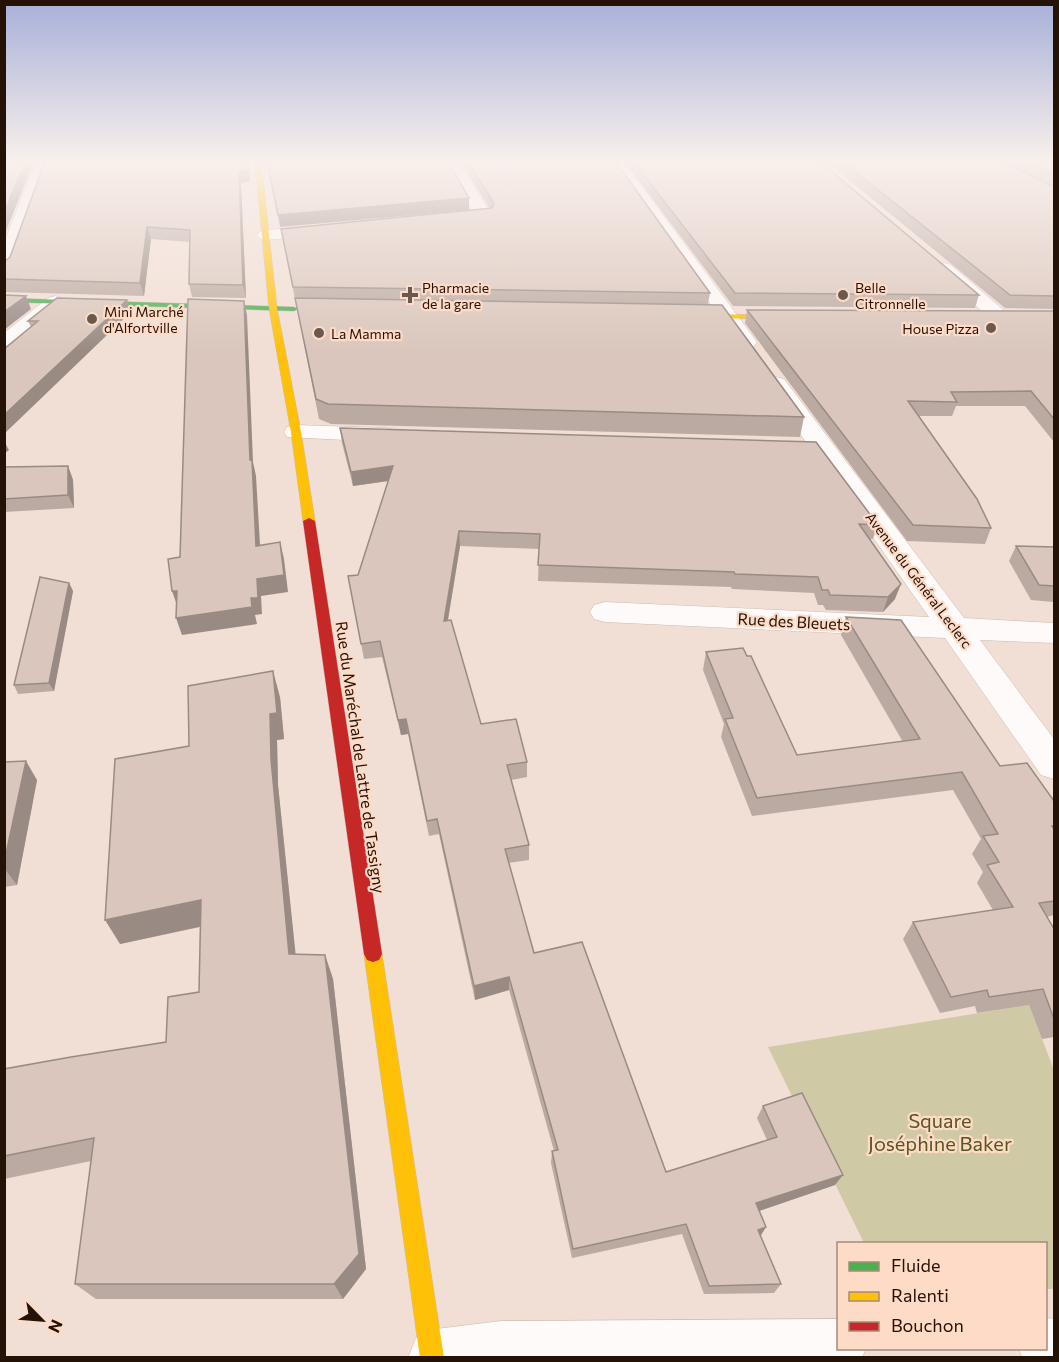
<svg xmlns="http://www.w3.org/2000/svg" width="1059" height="1362" viewBox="0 0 1059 1362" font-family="Commissioner,sans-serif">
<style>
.green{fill:#d0c9a5}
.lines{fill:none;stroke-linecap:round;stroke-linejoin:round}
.street-casing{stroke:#cdbaaf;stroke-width:1}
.fast-casing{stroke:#cdbaaf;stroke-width:1}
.slow-casing{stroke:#cdbaaf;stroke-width:1}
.jam-casing{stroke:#cdbaaf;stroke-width:1}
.street{fill:#fdfaf9;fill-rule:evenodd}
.fast{fill:#4caf50;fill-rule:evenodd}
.slow{fill:#ffc107;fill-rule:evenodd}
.jam{fill:#c62828;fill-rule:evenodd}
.wall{fill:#bbaaa2}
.shaded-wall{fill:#998b84}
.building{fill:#dac6bc;stroke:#998b84;stroke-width:1.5}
.poi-dot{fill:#6c594e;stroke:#fedbc7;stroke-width:2}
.labels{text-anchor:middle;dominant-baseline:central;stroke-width:4.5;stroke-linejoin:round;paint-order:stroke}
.far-poi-label{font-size:14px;fill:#251206;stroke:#fedbc7;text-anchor:start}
.far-street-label{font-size:14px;fill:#251206;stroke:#fedbc7}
.street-label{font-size:16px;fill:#251206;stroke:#fedbc7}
.near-park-label{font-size:20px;fill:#55571e;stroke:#fedbc7}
</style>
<rect width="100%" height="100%" fill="#f1ded4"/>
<!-- green -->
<path class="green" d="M1029 1005 1054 1070V1289H1046V1244L864 1243 768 1047Z"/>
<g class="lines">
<!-- street casing -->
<g class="street-casing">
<g id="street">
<path d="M36 161H50L13 268 10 272 4 273V243Z"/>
<path d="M445 161H459L492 216 490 219 447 224 441 223 439 219 441 215 473 212Z"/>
<path d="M609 161H623L754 338 757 342 754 346 747 348 740 346Z"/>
<path d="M327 225 333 226 335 230 333 234 266 240 260 239 257 235 260 231 266 230Z"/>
<path d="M945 263 951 265 1007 313 1010 317 1007 321H993L939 273 936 269 939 265Z"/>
<path d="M55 296 62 298 65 302 62 306 11 348 4 350V333L48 298Z"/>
<path d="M776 377 784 379 964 618 1054 623V643L980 640 1054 739V779L1041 775 945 638 605 622 594 619 590 612 594 605 605 602 929 617 765 384 768 379Z"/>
<path d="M296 425 385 428 394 430 397 435 394 440 385 442 287 437 284 432 287 427Z"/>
<path d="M1046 1318 1054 1319V1358H1022L1019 1348H1046Z"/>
<path d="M838 1319V1348H866L862 1358H408L416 1338 436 1329 501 1321Z"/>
</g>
</g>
<!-- fast casing -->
<g class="fast-casing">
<path id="fast" d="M4 298 294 307 298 309 294 311 4 302Z"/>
</g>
<!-- slow casing -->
<g class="slow-casing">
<g id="slow">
<path d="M255 161H261L277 308 301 432 315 521 309 524 303 521 291 432 269 308Z"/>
<path d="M684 314 792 315 796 317 792 319 687 318 683 316Z"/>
<path d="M373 946 379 948 382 954 444 1358H420L364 954 367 948Z"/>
</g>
</g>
<!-- jam casing -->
<g class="jam-casing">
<path id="jam" d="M309 518 315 521 382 954 379 960 373 962 367 960 364 954 303 521Z"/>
</g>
<!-- street -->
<use href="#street" class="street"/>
<!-- fast -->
<use href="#fast" class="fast"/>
<!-- slow -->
<use href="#slow" class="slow"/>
<!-- jam -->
<use href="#jam" class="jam"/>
</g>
<!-- wall -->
<g class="wall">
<path d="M45 161 250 181 241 183 246 298 192 297 189 284 190 242 151 239 144 296 4 292V262L10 257Z"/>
<path d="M460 161H615L710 293 708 304 804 417 800 437 331 424 319 419 281 229 490 209Z"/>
<path d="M624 161H819L979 295 975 308 733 306Z"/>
<path d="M826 161H1001L1054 187V309L1005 308Z"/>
<path d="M1002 161H1054V187Z"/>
<path d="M747 310 1054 311V442L1025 406H956L952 416H919L991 528 985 544 907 541 745 323Z"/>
<path d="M131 312 31 327 28 321Z"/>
<path d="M340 428 878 525 873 539H870L895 599 883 612 826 610 823 605H818L814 593 732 589 731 587 538 581 539 549 460 546 448 621 481 724 527 762V777L511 780 529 845V860L508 863 534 953 666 1172 767 1140 757 1118 763 1106 835 1185 759 1211 761 1236 781 1284 774 1293 704 1294 682 1234 572 1258 551 1163 552 1151H554L509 990 475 1000 439 834 429 836 408 734 401 735 382 657 364 659 348 576 358 575 388 481 353 486 342 443Z"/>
<path d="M68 466 73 480 74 508 4 512V467Z"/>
<path d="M1016 546 1054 547V602L1031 600 1009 561Z"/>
<path d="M69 583 73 591 54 691 18 694 14 685Z"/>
<path d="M846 617 1000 766 1054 801V915L1047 917 1054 929V1037L1042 1039 1029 1005 977 1013 975 1006 940 1013 903 939 913 922 993 910 977 883 983 872 972 854 981 839 953 790 752 816 721 737 724 724 703 670 706 652 797 755 903 742 841 635Z"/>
<path d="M280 697 284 739 277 740 278 785 295 954 325 955 333 979 366 1269 343 1299H96L75 1284 91 1161 4 1179V1069L166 1042 199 992 200 927 120 944 189 746Z"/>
<path d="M4 762 37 780 17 885 4 887Z"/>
</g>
<!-- shaded-wall -->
<g class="shaded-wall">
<path d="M26 161H34L4 236V212Z"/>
<path d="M248 161H249L250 181 241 183 246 298 243 285 239 171Z"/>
<path d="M469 198V210L280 227 278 215Z"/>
<path d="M147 227 151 239 144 296 140 283Z"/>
<path d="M26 296 31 309 4 330V312Z"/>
<path d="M127 300 131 312 4 434V415Z"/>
<path d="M244 301 247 315 253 462 256 476 261 562 256 546 250 460Z"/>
<path d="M4 441 9 450 4 454Z"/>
<path d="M68 466 73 480 74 508 68 495Z"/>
<path d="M393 466 395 480 353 486 351 472Z"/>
<path d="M459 531 460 546 445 636 444 621Z"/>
<path d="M280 542 284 559 288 592 261 596 262 614 255 615 257 624 182 635 176 618 251 598 257 579Z"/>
<path d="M69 583 73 591 54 691 49 683Z"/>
<path d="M901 584 895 599 883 612 888 597Z"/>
<path d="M172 591H177L178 608Z"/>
<path d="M273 671 280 697 284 739 277 740 278 785 298 977 289 954 271 759 270 714Z"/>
<path d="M406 719 408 734 401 735 398 720Z"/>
<path d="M26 761 37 780 17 885 4 868V863Z"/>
<path d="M201 900 212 924 120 944 105 920Z"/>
<path d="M325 955 333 979 366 1269 343 1299 334 1284Z"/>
<path d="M509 977V990L475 1000 474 986Z"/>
<path d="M843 1175 835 1185 750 1214 756 1203Z"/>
<path d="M766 1227 760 1237 758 1230Z"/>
</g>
<!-- building -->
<g class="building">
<path d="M4 161H26L4 212Z"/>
<path d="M45 161H248V170L239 171 243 285 189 284 190 230 147 227 140 283 4 279V262L10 257Z"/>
<path d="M267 161H448L469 198 278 215Z"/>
<path d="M467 161H615L710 293 293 287 281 229 492 208 494 203Z"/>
<path d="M633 161H819L979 295 735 293Z"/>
<path d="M842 161H1001L1054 187V296L1010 295Z"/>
<path d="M1028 161H1054V174Z"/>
<path d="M4 295 26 296 4 312Z"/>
<path d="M57 298 127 300 4 415V349L38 321H28Z"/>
<path d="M295 298 722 305 804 417 328 404 316 399Z"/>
<path d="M188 299 244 301 250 460H252L256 546 280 542 284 575 257 579 258 598H251L252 607 176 618 177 591H172L168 559 180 557Z"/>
<path d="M747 310 1054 311V419L1031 391 951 392 957 402 908 401 977 499 991 528 913 525Z"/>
<path d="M340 428 816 442 878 525 859 524 901 584 888 597 830 595 828 590H822L818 577 735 574 734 572 538 565 540 534 459 531 444 621 451 620 481 724 516 719 527 762 507 765 529 845 505 849 534 953 582 942 666 1172 777 1137 763 1106 802 1093 843 1175 756 1203 766 1227 758 1230 781 1284 709 1286 686 1224 573 1249 552 1151 558 1150 509 977 474 986 437 819 427 821 406 719 398 720 380 641 361 644 348 576 358 575 393 466 351 472Z"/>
<path d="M68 466V495L4 499V467Z"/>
<path d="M1016 546 1054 547V586L1039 585Z"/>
<path d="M40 577 69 583 49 683 14 685Z"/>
<path d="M846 617 901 620 1000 766 1027 763 1054 801V826H1052L1054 829V901L1039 903 1054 929V1019L1043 989 989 997 987 990 951 997 913 922 1013 907 987 865 999 862 983 836 998 834 962 772 757 798 725 719 733 718 706 652 743 648 747 656H751L797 755 920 739Z"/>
<path d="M273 671 277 713 270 714 271 759 289 954 325 955 359 1254 334 1284H75L94 1138 4 1156V1069L71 1057 166 1042 168 997 199 992 201 900 105 920 115 759 189 746 188 686Z"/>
<path d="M26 761 4 863V762Z"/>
</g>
<!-- sky -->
<linearGradient id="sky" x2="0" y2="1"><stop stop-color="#a7b0d8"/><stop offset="0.46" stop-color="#f9f0ec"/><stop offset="1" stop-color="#f9f0ec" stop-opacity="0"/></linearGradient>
<rect width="1059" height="351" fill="url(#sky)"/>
<!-- markers -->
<g class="poi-dot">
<path d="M407 286h6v6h6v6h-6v6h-6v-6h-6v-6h6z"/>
<circle cx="843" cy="295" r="6"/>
<circle cx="92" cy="319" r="6"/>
<circle cx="991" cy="328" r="6"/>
<circle cx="319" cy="333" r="6"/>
</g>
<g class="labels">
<!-- far-poi labels -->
<g class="far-poi-label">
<text x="422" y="287">Pharmacie<tspan x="422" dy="16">de la gare</tspan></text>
<text x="855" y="287">Belle<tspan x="855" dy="16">Citronnelle</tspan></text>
<text x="104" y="311">Mini Marché<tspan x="104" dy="16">d'Alfortville</tspan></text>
<text x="979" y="328" text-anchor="end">House Pizza</text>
<text x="331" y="333">La Mamma</text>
</g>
<!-- far-street labels -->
<g class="far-street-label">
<text transform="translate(919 580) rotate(53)">Avenue du Général Leclerc</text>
</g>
<!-- street labels -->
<g class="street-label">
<text transform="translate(794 621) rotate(3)">Rue des Bleuets</text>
<text transform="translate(361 757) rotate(82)">Rue du Maréchal de Lattre de Tassigny</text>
</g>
<!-- near-park labels -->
<g class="near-park-label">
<text x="940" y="1120">Square<tspan x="940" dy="23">Joséphine Baker</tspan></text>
</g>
</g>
<!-- border -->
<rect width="1059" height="1362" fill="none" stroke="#251206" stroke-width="12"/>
<!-- legend -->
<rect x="837" y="1242" width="210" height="108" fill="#fedbc7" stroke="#a78b7a" stroke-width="1.5"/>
<rect x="849" y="1262" width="30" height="9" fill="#4caf50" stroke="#a78b7a" stroke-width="1.5"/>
<text x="891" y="1272" font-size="18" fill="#251206">Fluide</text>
<rect x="849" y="1292" width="30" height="9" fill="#ffc107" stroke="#a78b7a" stroke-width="1.5"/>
<text x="891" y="1302" font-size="18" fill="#251206">Ralenti</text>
<rect x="849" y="1322" width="30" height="9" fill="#c62828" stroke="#a78b7a" stroke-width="1.5"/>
<text x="891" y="1332" font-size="18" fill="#251206">Bouchon</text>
<!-- north arrow -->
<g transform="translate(42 1320) rotate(115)" stroke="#fedbc7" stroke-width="4.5" paint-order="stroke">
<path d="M0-4.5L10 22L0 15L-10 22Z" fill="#251206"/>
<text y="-9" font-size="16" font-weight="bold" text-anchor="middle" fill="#251206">N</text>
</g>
</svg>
